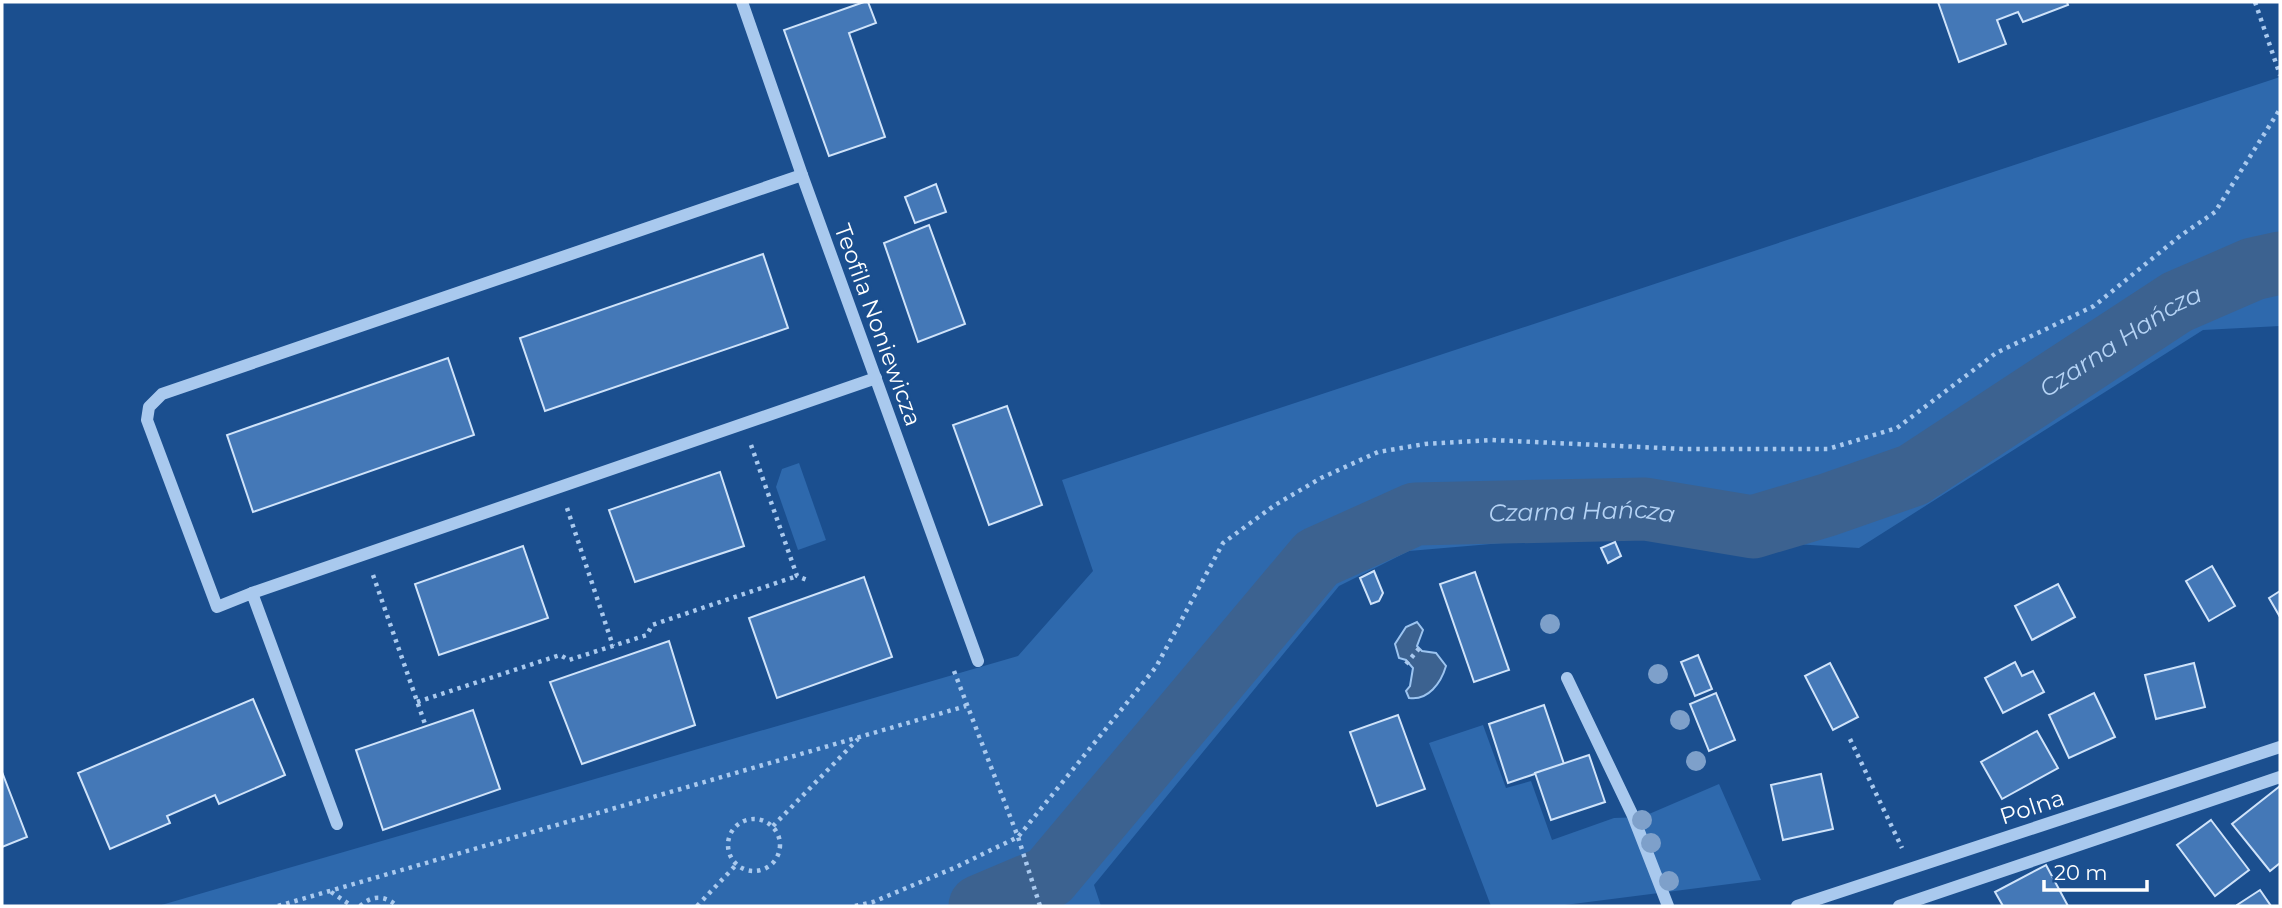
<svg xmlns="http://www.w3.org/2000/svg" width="2282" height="908" viewBox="0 0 2282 908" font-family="Montserrat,sans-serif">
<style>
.green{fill:#2e69ad}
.water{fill:#3c6290;stroke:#9cc4f0;stroke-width:2}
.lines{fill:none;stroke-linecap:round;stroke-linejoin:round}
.river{stroke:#3c6290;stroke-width:63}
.building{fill:#4478b7;stroke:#cfe3fa;stroke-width:2}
.path{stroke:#a9c9ee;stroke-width:4.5;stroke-dasharray:3.5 5;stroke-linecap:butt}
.minor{stroke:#a9c9ee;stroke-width:12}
.tree{fill:#7ea0ca}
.labels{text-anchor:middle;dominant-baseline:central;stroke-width:5;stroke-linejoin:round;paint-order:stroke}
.street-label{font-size:23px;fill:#fff;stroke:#1b4f8f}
.water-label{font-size:24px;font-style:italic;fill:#b5d3f5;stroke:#1b4f8f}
</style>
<rect width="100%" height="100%" fill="#1b4f8f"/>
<!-- green -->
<g class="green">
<path d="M2280 77V326L2203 330 1859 548 1618 533 1409 551 1339 586 1094 885 1101 906H158L1018 656 1093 571 1062 480Z"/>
<path d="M799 463 826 540 798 550 776 487 782 469Z"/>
<path d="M1483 725 1506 788 1531 781 1552 840 1614 818 1642 817 1719 784 1761 880 1557 906H1491L1429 743Z"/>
</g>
<!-- water -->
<path class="water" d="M1417 622 1423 630 1417 646 1422 651 1436 653 1446 666C1441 683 1428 701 1409 698L1406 691 1410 686 1413 668 1406 660 1399 658 1395 644 1406 627Z"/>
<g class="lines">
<!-- river -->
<path class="river" id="s1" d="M980 906 1049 877 1317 558 1415 514 1645 509 1753 527 1827 505 1913 475 2177 302 2253 269 2280 263"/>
</g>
<!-- building -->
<g class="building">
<path d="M864 2H868L876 23 849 33 885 137 829 156 784 30Z"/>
<path d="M1938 2H2067L2068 5 2023 22 2018 12 1997 20 2006 44 1959 62Z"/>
<path d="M936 184 946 212 915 223 905 197Z"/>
<path d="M929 225 965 324 918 342 884 243Z"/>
<path d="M763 254 788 328 545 411 520 338Z"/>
<path d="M448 358 474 435 253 512 227 435Z"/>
<path d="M1007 406 1042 505 989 525 953 425Z"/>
<path d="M720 472 744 546 635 582 609 510Z"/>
<path d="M1615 542 1621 556 1608 563 1601 548Z"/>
<path d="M523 546 548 618 439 655 415 584Z"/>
<path d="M2212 566 2235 606 2209 621 2186 581Z"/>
<path d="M1374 571 1383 593 1379 601 1371 604 1360 578Z"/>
<path d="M1475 572 1509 670 1474 682 1440 584Z"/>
<path d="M864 577 892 657 777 698 749 618Z"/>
<path d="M2058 584 2075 617 2032 640 2015 606Z"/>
<path d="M2280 591V617L2269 598Z"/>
<path d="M669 641 695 725 582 764 550 682Z"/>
<path d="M1698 655 1712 689 1695 696 1681 662Z"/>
<path d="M2015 662 2022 676 2033 671 2044 692 2003 713 1985 678Z"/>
<path d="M1830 663 1858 717 1833 730 1805 676Z"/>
<path d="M2194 663 2205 707 2156 719 2145 675Z"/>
<path d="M1716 693 1735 740 1709 751 1690 704Z"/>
<path d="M2094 693 2115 737 2069 758 2049 715Z"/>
<path d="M253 699 285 775 219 804 215 795 167 816 170 823 110 849 78 773Z"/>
<path d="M1544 705 1564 764 1508 783 1489 724Z"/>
<path d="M473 710 500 789 383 830 356 750Z"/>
<path d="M1398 715 1425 789 1377 806 1350 732Z"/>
<path d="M2037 731 2058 768 2002 799 1981 762Z"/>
<path d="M1589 755 1605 802 1551 820 1535 773Z"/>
<path d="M2 772 27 837 2 847Z"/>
<path d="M1821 774 1833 829 1783 840 1771 785Z"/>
<path d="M2280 786V863L2270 871 2232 824Z"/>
<path d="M2211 820 2249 870 2215 896 2177 845Z"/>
<path d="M2046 865 2068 906H2003L1995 892Z"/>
<path d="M2260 890 2271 906H2237V905Z"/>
</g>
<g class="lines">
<!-- path -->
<g class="path">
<path d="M2255 2 2280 75"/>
<path d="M751 445 797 576 810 581"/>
<path d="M567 508 613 646"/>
<path d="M373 575 425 724"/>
<path d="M1406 664 1422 645"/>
<path d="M954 671 1018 837 1040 906"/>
<path d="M417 702 560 655 569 660 647 635 652 625 797 576"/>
<path d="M1850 739 1902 848"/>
<circle cx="754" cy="845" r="26"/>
<path d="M773 826 858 739"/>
<path d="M331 892 352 906"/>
<path d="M278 906 966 706"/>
<path d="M360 906C372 895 385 895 397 906"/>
<path d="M697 906 737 864"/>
<path d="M855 906 873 902 954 868 1018 837 1156 667 1223 543 1275 505 1321 478 1378 452 1425 444 1492 440 1683 449H1828L1897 428 1996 353 2094 306 2180 236 2215 212 2280 109"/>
</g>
<!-- minor -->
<g class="minor">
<path d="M742 2 802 175 978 661"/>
<path d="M252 593 876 378"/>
<path d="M1567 678 1633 816 1668 906"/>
<path d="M337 824 252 593 217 607 147 420 149 407 162 394 802 175"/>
<path d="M1797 906 2280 747"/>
<path d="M1899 906 2280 777"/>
</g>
</g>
<!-- trees -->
<g class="tree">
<circle cx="1550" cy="624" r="10"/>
<circle cx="1658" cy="674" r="10"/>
<circle cx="1680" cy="720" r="10"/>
<circle cx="1696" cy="761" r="10"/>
<circle cx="1642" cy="820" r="10"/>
<circle cx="1651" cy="843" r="10"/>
<circle cx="1669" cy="881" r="10"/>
</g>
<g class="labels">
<!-- street labels -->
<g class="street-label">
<text transform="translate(878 325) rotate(70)">Teofila Noniewicza</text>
<text transform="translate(2032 807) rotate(-18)">Polna</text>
</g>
<!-- water labels -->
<g class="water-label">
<text stroke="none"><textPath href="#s1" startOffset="1354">Czarna Hańcza</textPath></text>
<text stroke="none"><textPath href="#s1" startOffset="766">Czarna Hańcza</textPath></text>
</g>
</g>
<!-- border -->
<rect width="2282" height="908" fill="none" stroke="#ffffff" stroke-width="7"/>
<!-- scale -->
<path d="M2044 880v10h103v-10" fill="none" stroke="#ffffff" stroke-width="3.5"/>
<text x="2054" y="880" font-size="21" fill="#ffffff" stroke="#1b4f8f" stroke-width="5" paint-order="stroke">20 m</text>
</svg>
